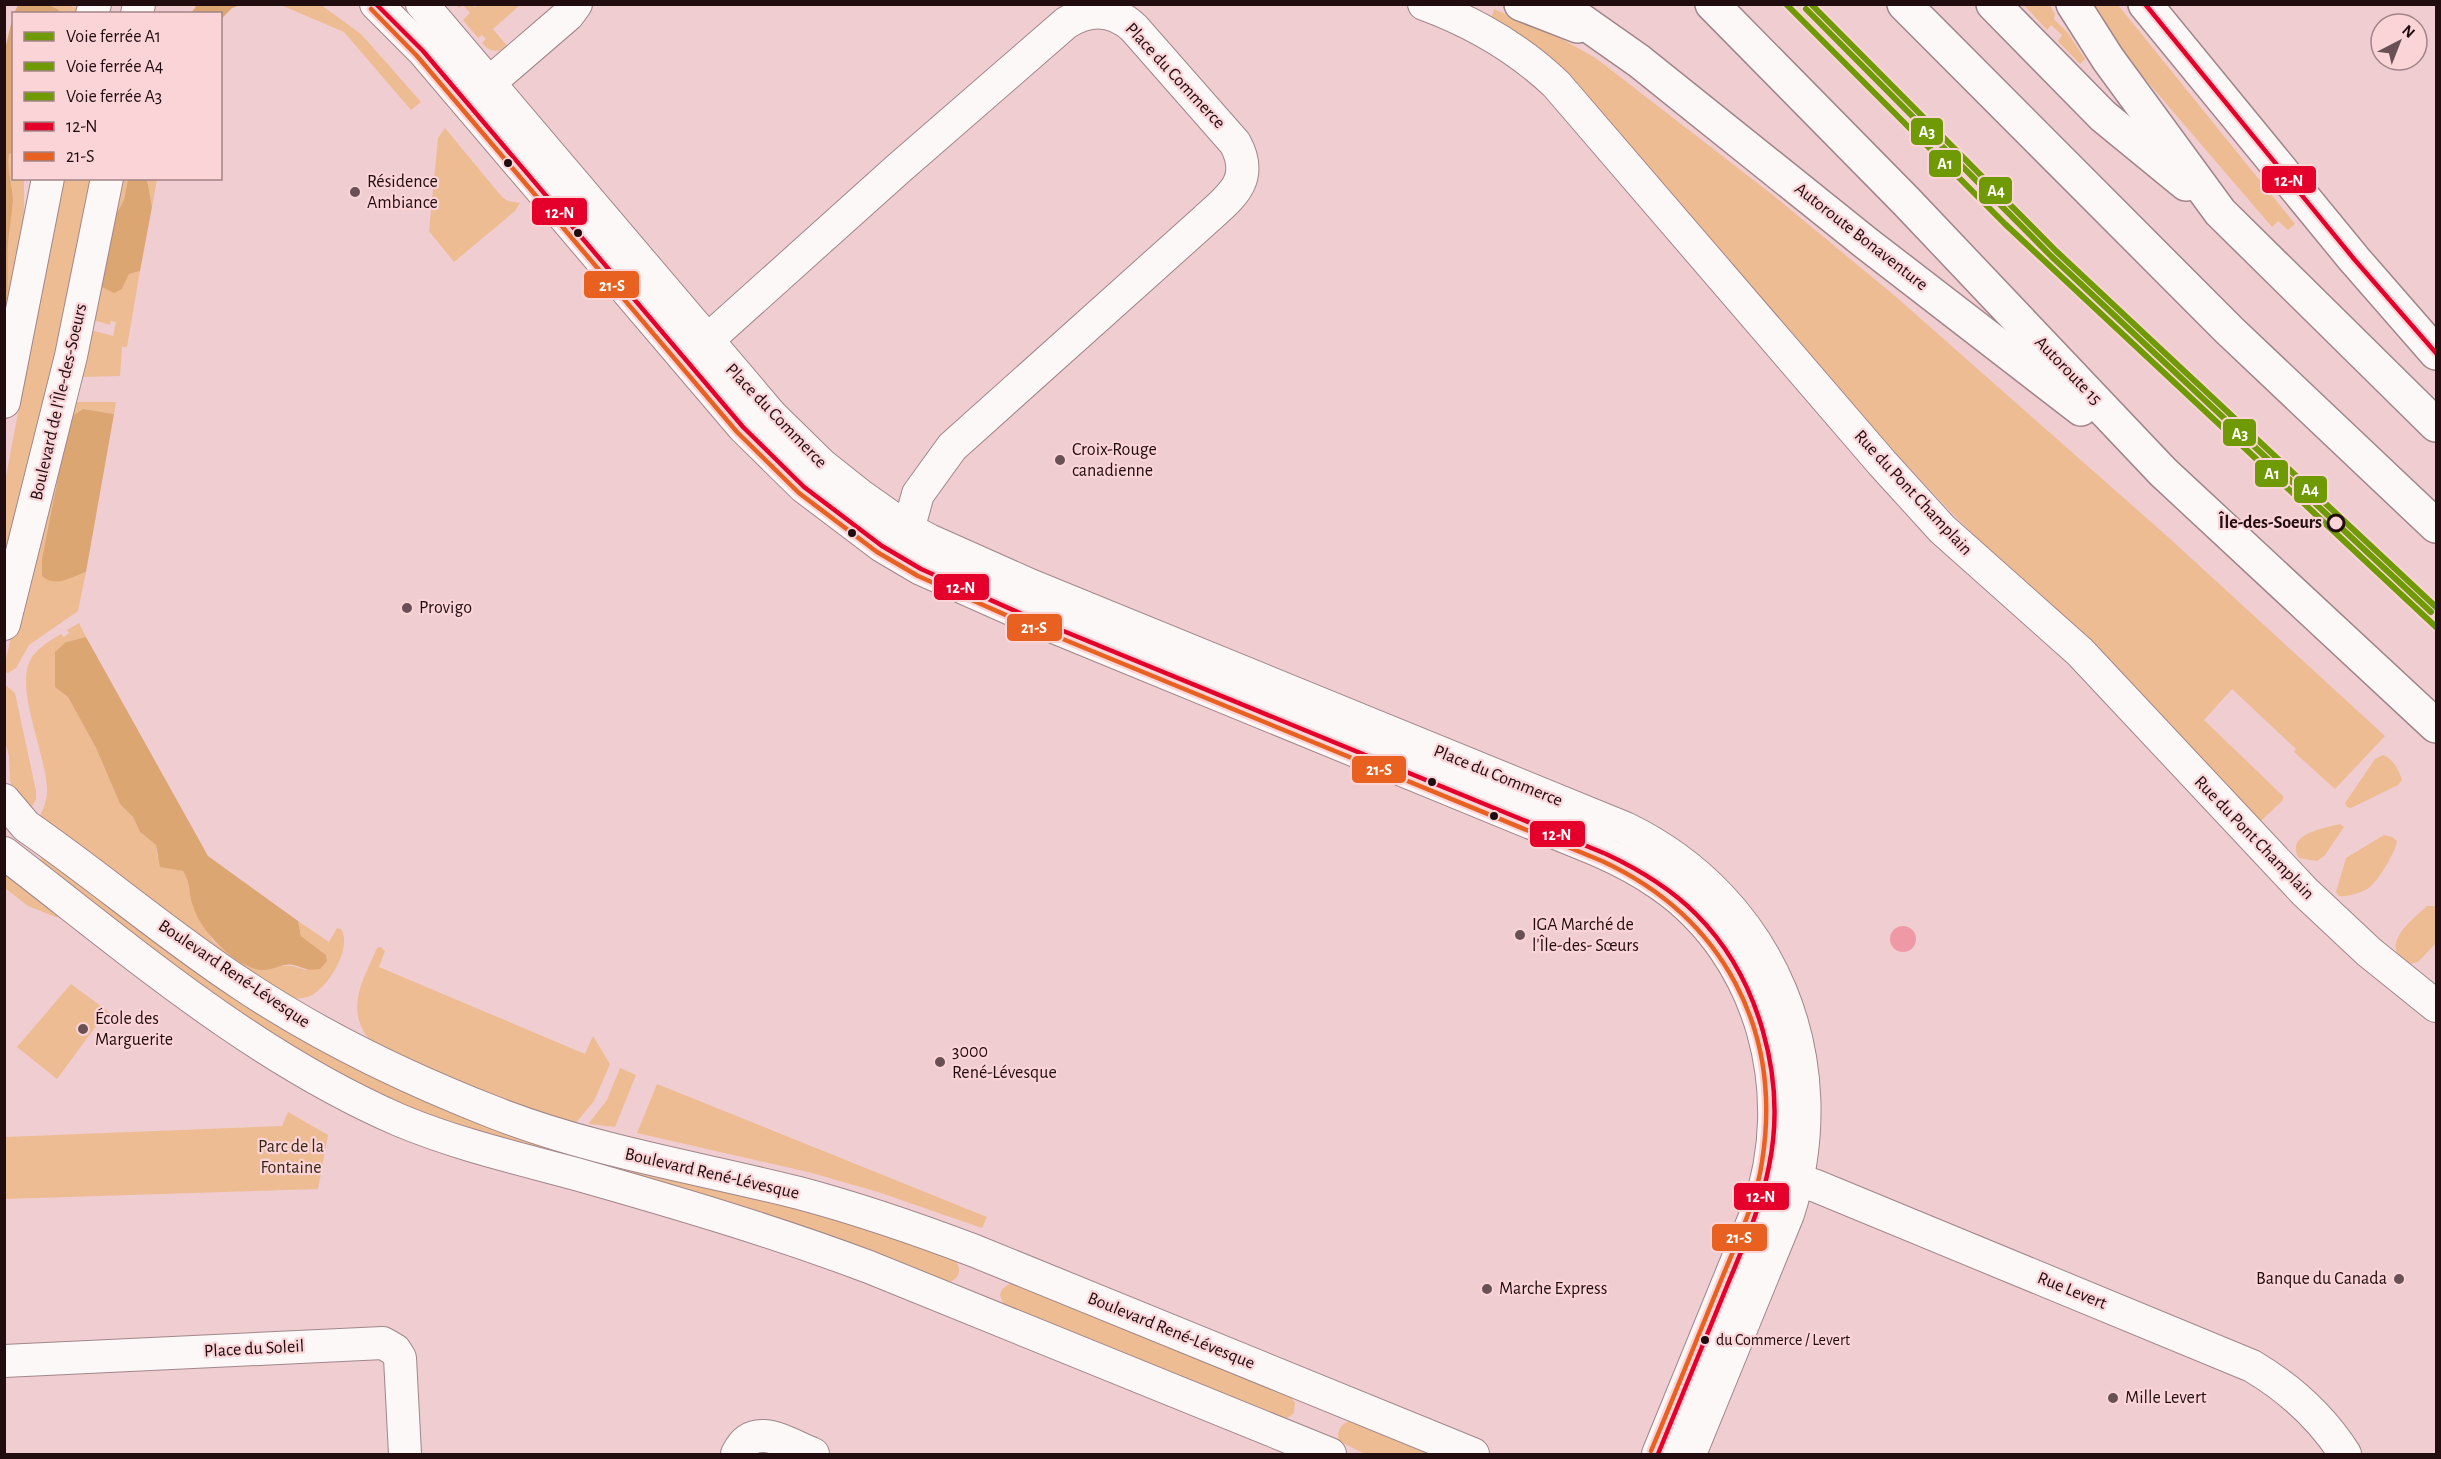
<svg xmlns="http://www.w3.org/2000/svg" width="2441" height="1459" viewBox="0 0 2441 1459" font-family="'Alegreya Sans',sans-serif">
<style>
.green{fill:#eebc92}
.forest{fill:#dba672}
.water{fill:#f099a6}
.lines{fill:none;stroke-linecap:round;stroke-linejoin:round}
.minor-casing{stroke:#a0868a;stroke-width:34}
.highway-casing{stroke:#a0868a;stroke-width:36}
.minor{stroke:#fdf8f8;stroke-width:32}
.highway{stroke:#fdf8f8;stroke-width:33}
.bus-1-casing{stroke:#fad4d7;stroke-width:9}
.bus-2-casing{stroke:#fad4d7;stroke-width:9}
.bus-1{stroke:#e4002b;stroke-width:4.5}
.bus-2{stroke:#e86121;stroke-width:4.5}
.rail-1-casing{stroke:#fad4d7;stroke-width:10}
.rail-2-casing{stroke:#fad4d7;stroke-width:10}
.rail-3-casing{stroke:#fad4d7;stroke-width:10}
.rail-1{stroke:#709a03;stroke-width:6}
.rail-2{stroke:#709a03;stroke-width:6}
.rail-3{stroke:#709a03;stroke-width:6}
.bus-dot{fill:#210c10;stroke:#fad4d7;stroke-width:2}
.poi-dot{fill:#695054;stroke:#fad4d7;stroke-width:2}
.stop-dot{fill:#fad4d7;stroke:#210c10;stroke-width:3}
.labels{text-anchor:middle;dominant-baseline:central;stroke-width:4.5;stroke-linejoin:round;paint-order:stroke}
.bus-label{font-size:16px;fill:#210c10;stroke:#fad4d7;text-anchor:start}
.street-label{font-size:18px;fill:#210c10;stroke:#fad4d7}
.poi-label{font-size:18px;fill:#210c10;stroke:#fad4d7;text-anchor:start}
.stop-label{font-size:18px;font-weight:bold;fill:#210c10;stroke:#fad4d7;text-anchor:end}
.park-label{font-size:18px;fill:#382815;stroke:#fad4d7}
.line-badge{stroke:#fad4d7;stroke-width:2}
.badge-label{font-size:16px;text-anchor:middle;font-weight:bold;fill:#fff}
</style>
<rect width="100%" height="100%" fill="#f0cdd1"/>
<!-- green -->
<g class="green">
<path d="M49 5H67L81 9 78 13H58L59 10Z"/>
<path d="M260 5H321L361 34 421 102 411 110 344 32 283 6Z"/>
<path d="M457 5H472L475 7 478 5H520L493 29 508 47C498 53 489 52 482 43L486 39 482 35 478 38 463 20 470 13 463 5 459 8Z"/>
<path d="M2024 5H2050L2055 14 2054 19 2067 32 2085 59 2080 64 2058 41 2062 35 2051 25 2047 30Z"/>
<path d="M2092 5H2118L2295 224 2288 230 2278 221 2272 227 2134 66Z"/>
<path d="M1494 9 1557 36 1597 59 1774 196 1895 296 2168 537 2385 736 2335 789 2294 752 2296 749 2232 689 2204 720 2283 796V800L2260 822 1947 508 1491 19Z"/>
<path d="M445 128 502 197 508 201 520 203 515 211 454 262 429 231 438 138Z"/>
<path d="M13 152 14 178 24 179V217L7 307 8 237 13 202 12 187 7 162 9 154Z"/>
<path d="M62 179H98L5 580V482Z"/>
<path d="M120 179H128L124 200 112 222Z"/>
<path d="M147 179H157L152 207Z"/>
<path d="M140 271 127 347H122L120 376 80 377 87 329 113 336 116 322 111 321 110 325 90 319 98 285 122 289 129 274Z"/>
<path d="M70 402H116L114 414 83 409 56 483 52 516 42 559 74 576 86 572 78 611 29 645 16 668 8 673 5 672 4 666Z"/>
<path d="M79 623 86 637 66 642 60 690 68 697 96 748 120 804 133 817 140 832 156 845 157 856 183 871 190 883 193 906 213 941 231 955 267 970C282 963 292 965 306 970L326 955 301 936 298 921 329 942 337 928 341 929C353 947 328 990 308 997 300 999 292 998 284 997L38 820C42 812 46 803 47 794 49 758 12 687 32 657 39 647 51 640 61 634L64 637 69 633 67 630Z"/>
<path d="M4 684 15 693 36 791V799L28 814 12 788 10 779 9 756 5 741Z"/>
<path d="M2383 755C2394 760 2398 768 2402 780L2398 785 2351 808 2347 807 2345 803 2375 759Z"/>
<path d="M2340 824 2344 827 2325 855 2317 861 2299 858C2284 834 2325 828 2340 824Z"/>
<path d="M2384 835 2392 837 2397 841C2396 851 2377 884 2367 889 2360 893 2348 897 2339 896L2336 892 2346 858Z"/>
<path d="M53 856 137 921 566 1146 561 1164 424 1119 280 1045 36 860Z"/>
<path d="M4 870 53 904 58 918 28 906 5 888Z"/>
<path d="M2427 906H2436V943L2418 962 2409 964C2377 946 2411 921 2427 906Z"/>
<path d="M381 947 385 951 379 967 585 1054 593 1036 610 1064 594 1101 575 1124 495 1100 373 1044C343 1011 362 983 377 948Z"/>
<path d="M71 984 113 1015 102 1018 57 1079 17 1047Z"/>
<path d="M620 1068 636 1075 615 1127 590 1124 589 1123 607 1100Z"/>
<path d="M657 1084 987 1217 982 1228 878 1192 812 1173 637 1133Z"/>
<path d="M288 1112 328 1135 318 1189 5 1199V1137L282 1126Z"/>
<path d="M578 1149 783 1198 955 1260C963 1270 959 1280 946 1283L804 1227 573 1166Z"/>
<path d="M1011 1283 1289 1395 1295 1403 1294 1413 1286 1419 1004 1306 1000 1295 1002 1289Z"/>
<path d="M1352 1421 1436 1454H1365L1339 1441C1336 1431 1341 1422 1352 1421Z"/>
</g>
<!-- forest -->
<g class="forest">
<path d="M198 4H240V5L232 8 221 19 220 14 191 13Z"/>
<path d="M18 5H49L59 10 58 13H14Z"/>
<path d="M13 16 14 152 9 154C6 169 13 185 13 201 12 215 9 229 8 243 7 269 9 297 5 323L4 53Z"/>
<path d="M128 179H147L152 207 140 271 129 274 122 289 114 293 98 285 112 222 124 200Z"/>
<path d="M83 409 114 414 86 572C71 577 55 588 42 576V559L67 432 74 415Z"/>
<path d="M86 637 208 856 298 921 301 936 326 955 327 961 320 969C305 971 306 968 293 965 283 963 275 969 266 970 239 972 200 931 193 906 188 892 192 886 183 871L160 867 156 845 140 832 133 817 120 804 96 748 68 697 55 687V652L66 642Z"/>
</g>
<!-- water -->
<circle class="water" cx="1903" cy="939" r="13"/>
<g class="lines">
<!-- minor casing -->
<g class="minor-casing">
<g id="minor">
<path d="M376 4 423 51 743 427 804 487 882 546 921 569 1022 614 1597 850C1620 860 1641 871 1661 885 1763 956 1798 1095 1758 1209L1658 1454"/>
<path d="M422 4 772 416 821 464 860 495 908 529 929 540 1030 585 1625 828C1772 899 1838 1060 1788 1214L1690 1454"/>
<path d="M1424 4C1473 22 1519 49 1556 84L1882 463 1942 529 2080 652 2305 892 2369 952 2436 1006"/>
<path d="M92 14 95 4"/>
<path d="M137 14 139 4"/>
<path d="M474 96 568 15 576 4"/>
<path d="M692 354 898 169 1066 23C1089 8 1113 8 1134 28L1235 143C1256 181 1229 198 1203 222L952 447 918 494 903 548"/>
<path d="M4 402 48 178"/>
<path d="M4 624 71 356 107 178"/>
<path d="M4 800 26 826C100 877 168 936 243 985 321 1037 406 1078 493 1112 592 1151 696 1167 799 1193 859 1209 917 1229 975 1251L1473 1454"/>
<path d="M4 853C130 950 252 1056 399 1120 456 1144 517 1158 576 1174 675 1202 773 1231 869 1267L1330 1454"/>
<path d="M1779 1174 1816 1186 2252 1366C2289 1388 2322 1418 2345 1454"/>
<path d="M4 1361 383 1343 395 1350 400 1358 405 1454"/>
<path d="M737 1454C754 1419 787 1444 813 1454"/>
</g>
</g>
<!-- highway casing -->
<g class="highway-casing">
<g id="highway">
<path d="M1521 4 1578 26"/>
<path d="M1558 4 1639 61 1866 243 2081 409"/>
<path d="M1712 4 1906 201 2163 472 2436 726"/>
<path d="M1904 4 2229 330 2436 526"/>
<path d="M1993 4 2103 116 2186 184"/>
<path d="M2073 4 2108 59 2220 212 2436 425"/>
<path d="M2145 4 2354 259 2436 353"/>
</g>
</g>
<!-- minor -->
<use href="#minor" class="minor"/>
<!-- highway -->
<use href="#highway" class="highway"/>
<!-- bus-1 casing -->
<g class="bus-1-casing">
<g id="bus-1">
<path d="M376 4 423 51 743 427 804 487 882 546 921 569 1022 614 1606 854C1638 869 1670 888 1696 914 1759 977 1787 1079 1769 1166 1761 1208 1743 1247 1727 1286 1704 1342 1681 1398 1658 1454"/>
<path d="M2145 4 2354 259 2436 353"/>
</g>
</g>
<!-- bus-2 casing -->
<g class="bus-2-casing">
<path id="bus-2" d="M371 9 417 56 737 432 799 493 877 552 918 576 1019 621 1602 861C1723 917 1783 1030 1762 1162 1756 1203 1737 1241 1722 1278 1698 1336 1675 1394 1651 1451"/>
</g>
<!-- bus-1 -->
<use href="#bus-1" class="bus-1"/>
<!-- bus-2 -->
<use href="#bus-2" class="bus-2"/>
<!-- rail-1 casing -->
<g class="rail-1-casing">
<path id="rail-1" d="M1786 4 2005 224 2436 627"/>
</g>
<!-- rail-2 casing -->
<g class="rail-2-casing">
<path id="rail-2" d="M1811 4 2056 251 2436 607"/>
</g>
<!-- rail-3 casing -->
<g class="rail-3-casing">
<path id="rail-3" d="M1806 9 2051 256 2431 612"/>
</g>
<!-- rail-1 -->
<use href="#rail-1" class="rail-1"/>
<!-- rail-2 -->
<use href="#rail-2" class="rail-2"/>
<!-- rail-3 -->
<use href="#rail-3" class="rail-3"/>
</g>
<!-- markers -->
<g class="bus-dot">
<circle cx="508" cy="163" r="5"/>
<circle cx="578" cy="233" r="5"/>
<circle cx="852" cy="533" r="5"/>
<circle cx="1432" cy="782" r="5"/>
<circle cx="1494" cy="816" r="5"/>
<circle cx="1705" cy="1340" r="5"/>
</g>
<g class="poi-dot">
<circle cx="355" cy="192" r="6"/>
<circle cx="1060" cy="460" r="6"/>
<circle cx="407" cy="608" r="6"/>
<circle cx="1520" cy="935" r="6"/>
<circle cx="83" cy="1029" r="6"/>
<circle cx="940" cy="1062" r="6"/>
<circle cx="2399" cy="1279" r="6"/>
<circle cx="1487" cy="1289" r="6"/>
<circle cx="2113" cy="1398" r="6"/>
</g>
<circle class="stop-dot" cx="2336" cy="523" r="8"/>
<g class="labels">
<!-- bus labels -->
<g class="bus-label">
<text x="1716" y="1340">du Commerce / Levert</text>
</g>
<!-- street labels -->
<g class="street-label">
<text transform="translate(1175 76) rotate(47)">Place du Commerce</text>
<text transform="translate(1861 237) rotate(38)">Autoroute Bonaventure</text>
<text transform="translate(2068 371) rotate(46)">Autoroute 15</text>
<text transform="translate(59 402) rotate(-77)">Boulevard de l'Île-des-Soeurs</text>
<text transform="translate(776 416) rotate(46)">Place du Commerce</text>
<text transform="translate(1913 493) rotate(47)">Rue du Pont Champlain</text>
<text transform="translate(1498 776) rotate(22)">Place du Commerce</text>
<text transform="translate(2254 838) rotate(46)">Rue du Pont Champlain</text>
<text transform="translate(234 974) rotate(34)">Boulevard René-Lévesque</text>
<text transform="translate(712 1174) rotate(13)">Boulevard René-Lévesque</text>
<text transform="translate(2072 1291) rotate(22)">Rue Levert</text>
<text transform="translate(1171 1331) rotate(22)">Boulevard René-Lévesque</text>
<text transform="translate(254 1349) rotate(-3)">Place du Soleil</text>
</g>
<!-- poi labels -->
<g class="poi-label">
<text x="367" y="182">Résidence<tspan x="367" dy="21">Ambiance</tspan></text>
<text x="1072" y="450">Croix-Rouge<tspan x="1072" dy="21">canadienne</tspan></text>
<text x="419" y="608">Provigo</text>
<text x="1532" y="925">IGA Marché de<tspan x="1532" dy="21">l'Île-des- Sœurs</tspan></text>
<text x="95" y="1019">École des<tspan x="95" dy="21">Marguerite</tspan></text>
<text x="952" y="1052">3000<tspan x="952" dy="21">René-Lévesque</tspan></text>
<text x="2387" y="1279" text-anchor="end">Banque du Canada</text>
<text x="1499" y="1289">Marche Express</text>
<text x="2125" y="1398">Mille Levert</text>
</g>
<!-- stop labels -->
<g class="stop-label">
<text x="2322" y="523">Île-des-Soeurs</text>
</g>
<!-- park labels -->
<g class="park-label">
<text x="291" y="1147">Parc de la<tspan x="291" dy="21">Fontaine</tspan></text>
</g>
</g>
<g class="line-badge">
<rect x="1910" y="117" width="34" height="29" rx="6" fill="#709a03"/>
<rect x="1928" y="149" width="34" height="29" rx="6" fill="#709a03"/>
<rect x="2261" y="165" width="56" height="29" rx="6" fill="#e4002b"/>
<rect x="1978" y="176" width="35" height="29" rx="6" fill="#709a03"/>
<rect x="531" y="197" width="57" height="29" rx="6" fill="#e4002b"/>
<rect x="583" y="270" width="57" height="29" rx="6" fill="#e86121"/>
<rect x="2222" y="418" width="35" height="29" rx="6" fill="#709a03"/>
<rect x="2254" y="459" width="35" height="29" rx="6" fill="#709a03"/>
<rect x="2293" y="475" width="35" height="29" rx="6" fill="#709a03"/>
<rect x="933" y="573" width="57" height="28" rx="6" fill="#e4002b"/>
<rect x="1006" y="613" width="57" height="29" rx="6" fill="#e86121"/>
<rect x="1351" y="755" width="56" height="29" rx="6" fill="#e86121"/>
<rect x="1529" y="820" width="57" height="28" rx="6" fill="#e4002b"/>
<rect x="1733" y="1182" width="57" height="29" rx="6" fill="#e4002b"/>
<rect x="1711" y="1223" width="57" height="29" rx="6" fill="#e86121"/>
</g>
<g class="badge-label">
<text x="1927" y="137">A3</text>
<text x="1945" y="169">A1</text>
<text x="2289" y="186">12-N</text>
<text x="1996" y="196">A4</text>
<text x="560" y="218">12-N</text>
<text x="612" y="291">21-S</text>
<text x="2240" y="439">A3</text>
<text x="2272" y="479">A1</text>
<text x="2310" y="495">A4</text>
<text x="961" y="593">12-N</text>
<text x="1034" y="633">21-S</text>
<text x="1379" y="775">21-S</text>
<text x="1557" y="840">12-N</text>
<text x="1761" y="1202">12-N</text>
<text x="1739" y="1243">21-S</text>
</g>
<!-- border -->
<rect width="2441" height="1459" fill="none" stroke="#210c10" stroke-width="12"/>
<!-- legend -->
<rect x="12" y="12" width="210" height="168" fill="#fad4d7" stroke="#a38487" stroke-width="1.5"/>
<rect x="24" y="32" width="30" height="9" fill="#709a03" stroke="#a38487" stroke-width="1.5"/>
<text x="66" y="42" font-size="18" fill="#210c10">Voie ferrée A1</text>
<rect x="24" y="62" width="30" height="9" fill="#709a03" stroke="#a38487" stroke-width="1.5"/>
<text x="66" y="72" font-size="18" fill="#210c10">Voie ferrée A4</text>
<rect x="24" y="92" width="30" height="9" fill="#709a03" stroke="#a38487" stroke-width="1.5"/>
<text x="66" y="102" font-size="18" fill="#210c10">Voie ferrée A3</text>
<rect x="24" y="122" width="30" height="9" fill="#e4002b" stroke="#a38487" stroke-width="1.5"/>
<text x="66" y="132" font-size="18" fill="#210c10">12-N</text>
<rect x="24" y="152" width="30" height="9" fill="#e86121" stroke="#a38487" stroke-width="1.5"/>
<text x="66" y="162" font-size="18" fill="#210c10">21-S</text>
<!-- north arrow -->
<g transform="translate(2399 42) rotate(42)"><circle r="28" fill="#fad4d7" stroke="#a38487" stroke-width="1.5"/>
<path d="M0-4.5L10 22L0 15L-10 22Z" fill="#695054"/>
<text y="-9" font-size="16" font-weight="bold" text-anchor="middle" fill="#210c10">N</text>
</g>
</svg>
